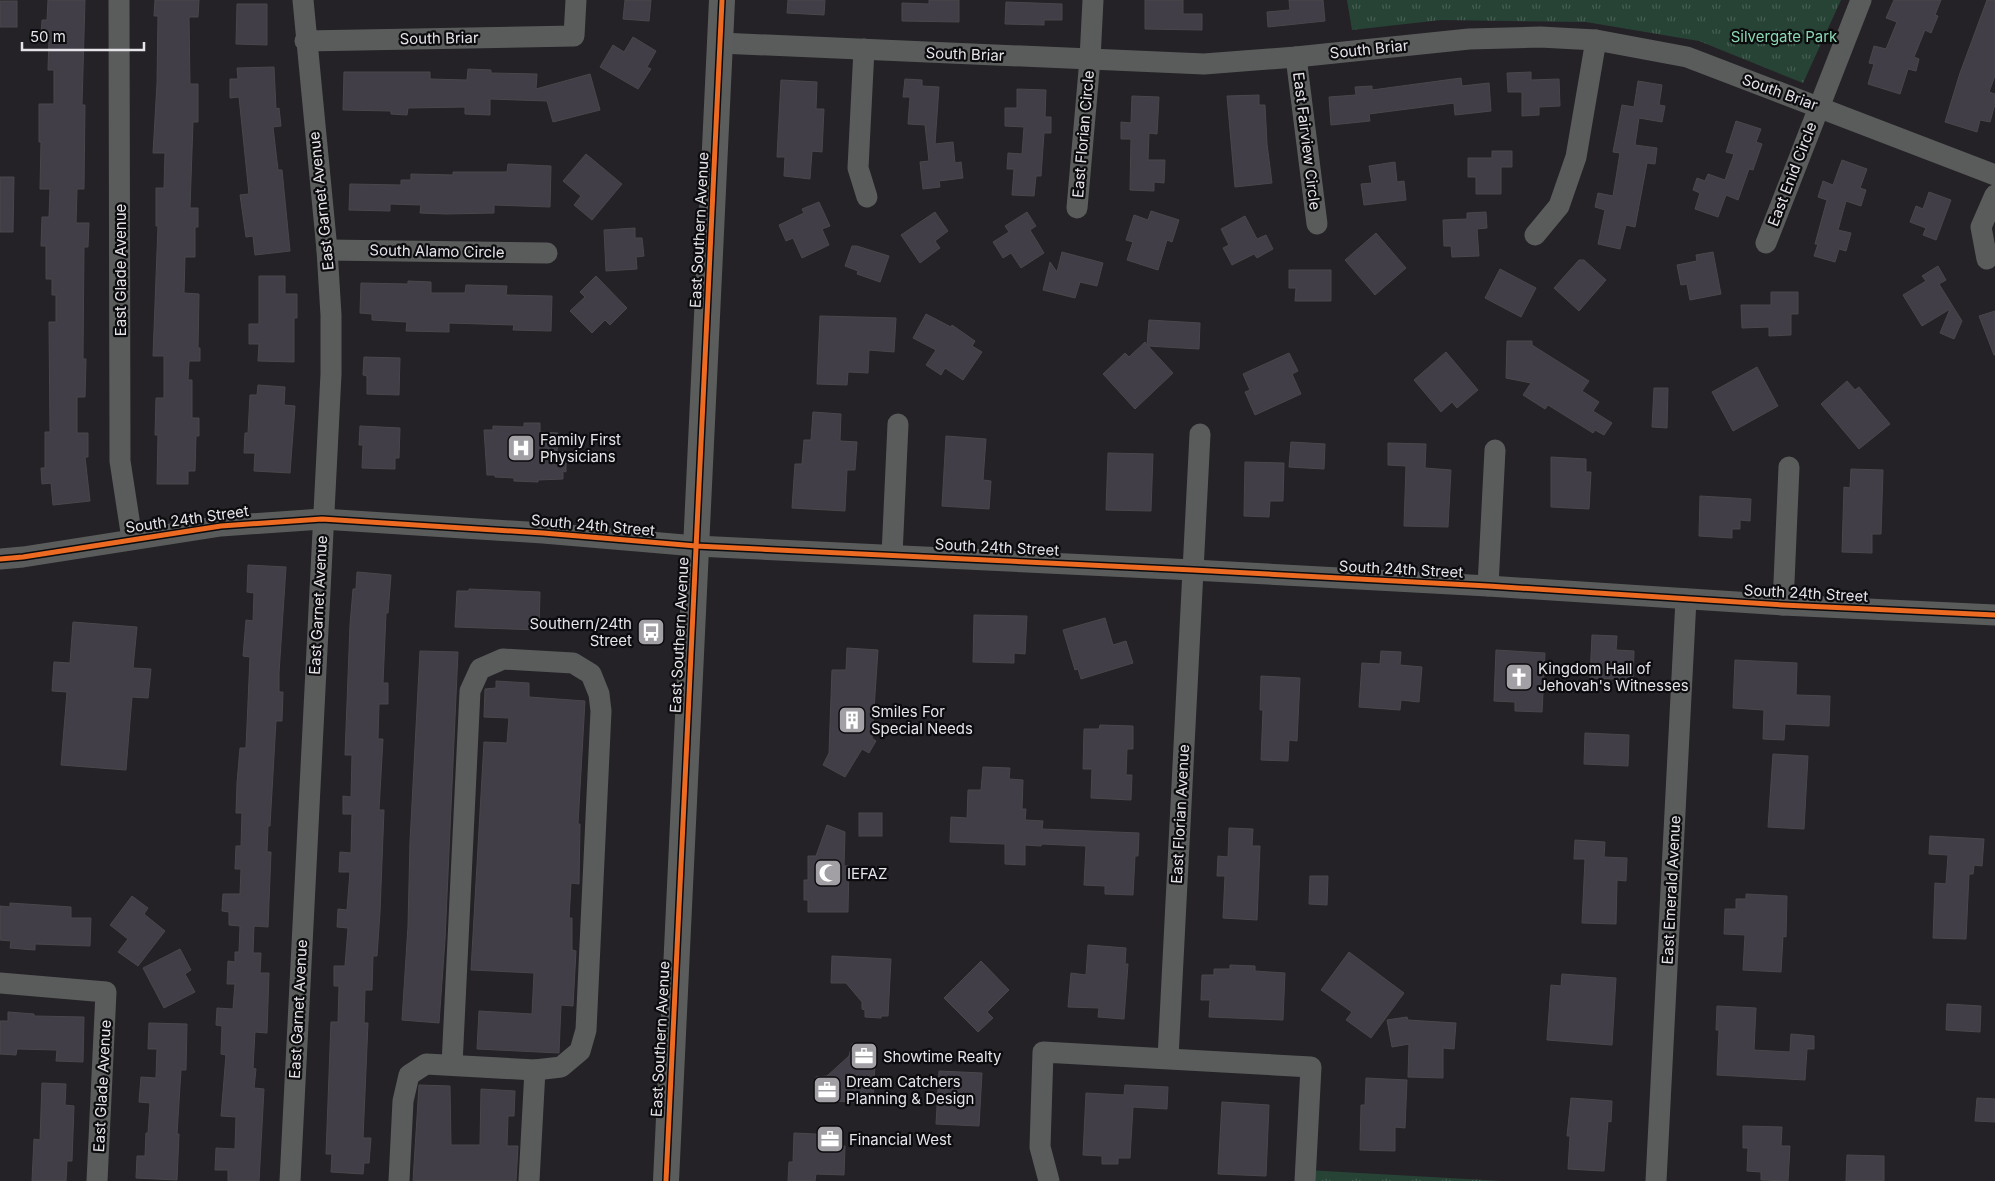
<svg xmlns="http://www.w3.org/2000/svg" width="1995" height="1181" viewBox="0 0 1995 1181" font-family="Inter,sans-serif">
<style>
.grass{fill:url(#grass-tufts)}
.building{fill:#423e47;stroke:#48474a}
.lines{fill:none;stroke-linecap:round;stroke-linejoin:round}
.minor{stroke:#5a5c5c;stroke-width:21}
.major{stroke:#5b5d5d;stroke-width:26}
.cycleway-casing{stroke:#0c0b0e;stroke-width:8}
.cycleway{stroke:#ed6a23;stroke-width:5}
.labels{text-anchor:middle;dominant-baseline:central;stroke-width:4.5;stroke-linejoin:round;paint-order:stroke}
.park-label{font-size:15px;fill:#8bd8b3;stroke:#0c0b0e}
.street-label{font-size:15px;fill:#e6e4e9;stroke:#0c0b0e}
.poi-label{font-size:15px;fill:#e6e4e9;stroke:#0c0b0e;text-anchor:start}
</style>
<defs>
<pattern id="grass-tufts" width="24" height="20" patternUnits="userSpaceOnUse" patternTransform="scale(1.25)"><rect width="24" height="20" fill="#274336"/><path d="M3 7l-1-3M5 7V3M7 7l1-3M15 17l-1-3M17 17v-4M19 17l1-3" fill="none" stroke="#465e53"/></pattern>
</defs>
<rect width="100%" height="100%" fill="#242226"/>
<!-- grass -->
<g class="grass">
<path d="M1347 0H1841L1803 83 1699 41 1586 22 1441 20 1352 30Z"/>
<path d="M1306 1170 1502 1181H1305Z"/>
</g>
<!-- building -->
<g class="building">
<path d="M48 0H85L82 105H85L84 189H77L76 223H89L88 247H84L83 359H86L85 397H77V433H88V457H85L90 501 53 505 51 483 42 484 41 468H45V432H50L49 322H56V295H52V279H46V246H41L42 217H49L50 189H40L41 142H39V104H54V70H48L49 37H41L42 20H47Z"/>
<path d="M155 0H199L198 17H189L190 84H198V122H193L190 208H198V227H195V257H185L184 293 199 294 198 348H200V361H189L188 380H192V418H199V436H196L195 471H188V484H157L158 435H155L156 398H164V356H153L158 226H156V188H164L165 153H153L157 84 158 16H154Z"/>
<path d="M625 0H651L649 21 623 19Z"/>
<path d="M788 0H825L824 15 787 13Z"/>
<path d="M929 0H959V22L902 21V3L929 4Z"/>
<path d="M1145 0H1183V14H1202V30L1145 29Z"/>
<path d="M1289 0H1323L1325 21 1268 27 1267 12 1290 10Z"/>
<path d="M1894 0H1941L1935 15 1938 16 1931 33 1925 30 1914 57 1919 59 1916 71 1908 69 1900 94 1868 84 1874 64 1869 63 1874 46 1886 49 1897 22 1886 18Z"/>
<path d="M1987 0H1995V76L1989 92 1995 94V104L1990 122 1980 120 1977 132 1945 122 1960 73Z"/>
<rect x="0" y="1" width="17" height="26"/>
<path d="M1006 2 1062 4V20H1044V25L1005 24Z"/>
<path d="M237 4H267V45L236 44Z"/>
<path d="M633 37 656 51 647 67 651 69 638 89 600 67 613 45 624 52Z"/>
<path d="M274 67 276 109 279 108 281 126 273 127 278 170H282L290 251 255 255 253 236 246 237 240 195 249 194 239 97 230 98V79H238L237 68Z"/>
<path d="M468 69 491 70V73L537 74 536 89 590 74 600 110 553 122 547 101 490 99V115L465 114V107L408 108 407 115 391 114V111L343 110 344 72H430V79L467 80Z"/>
<path d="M1531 72V80L1559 79 1560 106 1539 107V115L1522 116V92H1508L1507 73Z"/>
<path d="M1461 78 1462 86 1489 83 1491 111 1455 115 1454 103 1369 114 1370 121 1331 125 1329 97 1356 95 1355 87 1372 86V90Z"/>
<path d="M905 79 922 80V86L939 87 935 144 953 142 955 163 961 162 963 178 939 181 940 187 923 189 920 162 929 161 925 125 908 124 910 97H903Z"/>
<path d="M781 80 817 82 816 109H824L822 152 812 151 810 179 784 176 785 157H777Z"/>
<path d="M1638 81 1662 85 1659 105 1665 106 1662 122 1639 118 1635 145 1657 148 1655 164 1647 163 1635 227 1626 225 1620 249 1598 244 1605 210 1595 207 1598 193 1613 196 1620 153 1613 152 1622 105 1634 107Z"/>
<path d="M1017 89 1046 90 1045 117H1051V133H1044L1041 176H1036L1034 196 1012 195 1014 169H1007L1008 153 1022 154 1024 127 1005 126V108H1017Z"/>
<path d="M1259 95V105H1265L1267 144 1272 183 1235 187 1227 96Z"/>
<path d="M1132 96 1159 97 1157 134 1149 133 1148 160H1165L1164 183 1154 182V191L1130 190 1131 139H1121V122L1131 123Z"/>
<path d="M1736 121 1761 129 1756 142 1762 144 1753 170 1749 169 1738 200 1726 195 1718 217 1695 209 1700 193 1693 190 1697 178 1705 181 1708 174 1725 180 1734 154 1726 152Z"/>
<path d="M1492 151H1512V167H1501V194H1476V177H1468V158H1492Z"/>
<path d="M586 154 622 184 592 220 574 205 581 196 563 181Z"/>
<path d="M1842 160 1867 169 1860 188 1866 190 1861 206 1846 201 1838 230 1851 233 1846 251 1839 249 1835 262 1814 256 1818 244H1815L1827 200 1818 197 1823 181 1833 185Z"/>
<path d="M1395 162 1397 182 1404 181 1406 200 1364 205 1361 184 1372 183 1369 166Z"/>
<path d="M508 164 551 166 550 207 494 205V213L446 214 420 213 421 205 390 204V211L349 210 350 184 401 185V180H411V174L453 175V172H507Z"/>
<path d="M0 177H14L13 232H0Z"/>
<path d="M1929 192 1951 200 1936 240 1923 235 1926 228 1910 222 1916 206 1923 209Z"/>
<path d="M819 202 830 226 822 229 829 245 802 258 793 238 786 241 779 225 804 213 802 209Z"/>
<path d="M1151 211 1179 220 1172 242 1167 240 1158 270 1127 260 1133 242 1126 240 1134 215 1148 220Z"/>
<path d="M935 212 948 231 935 241 940 248 920 263 901 235Z"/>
<path d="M1027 212 1036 226 1030 230 1044 253 1021 268 1011 253 1003 258 993 242 1009 232 1005 226Z"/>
<path d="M1486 212 1487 228 1477 229 1479 256 1452 257 1451 246H1444L1443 220 1467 219V213Z"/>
<path d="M1245 216 1257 239 1266 235 1273 249 1257 258 1254 254 1232 265 1223 248 1229 245 1221 229Z"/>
<path d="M635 228V238H642L644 256 636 257 637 269 606 271 604 230Z"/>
<path d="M1376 233 1406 268 1375 295 1345 260Z"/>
<path d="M852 246H857L889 256 880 282 857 274 858 271 845 266Z"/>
<path d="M1062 252 1103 263 1097 286 1080 282 1075 298 1043 290 1050 262 1057 272Z"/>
<path d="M1713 252 1721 294 1690 300 1687 284 1681 285 1677 265 1697 261 1696 255Z"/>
<path d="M1579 260H1584L1606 280 1579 311 1554 288Z"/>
<path d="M1938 266 1946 280 1939 284 1962 321 1954 339 1940 333 1950 309 1922 326 1903 295 1926 281 1922 276Z"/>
<path d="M1500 269 1536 288 1521 317 1485 298Z"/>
<path d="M1289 270H1331V301H1295L1296 288H1289Z"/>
<path d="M259 276H285V294H297V318H294V362L258 361 259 344H249V324H259Z"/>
<path d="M596 276 627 308 610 325 605 320 592 333 570 311 585 297 580 292Z"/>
<path d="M408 281 431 282V293H465L466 285 507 286 506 295 552 296 551 331 513 330 514 325 449 323V332L406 331 407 322 372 320V314L360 313 361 283 408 284Z"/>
<path d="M1771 292H1798V314H1791V335L1769 336V327L1742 328 1741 305H1771Z"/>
<path d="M1995 311V355H1994L1979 316Z"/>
<path d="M926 314 951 327 952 325 975 341 972 346 982 352 963 380 945 368 941 375 926 365 936 350 913 338Z"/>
<path d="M820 316 896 318 894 352 869 350 868 373 848 372 847 385 817 384Z"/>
<path d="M1149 320 1200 323 1199 349 1148 346 1173 373 1135 409 1103 374 1125 353 1129 357 1145 342 1147 345Z"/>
<path d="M1507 341H1532V345L1589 381 1582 391 1599 402 1593 411 1612 423 1604 435 1595 430 1593 433 1548 405 1545 409 1523 395 1531 383 1506 378Z"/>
<path d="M1446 352 1478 390 1457 408 1452 402 1441 412 1414 380Z"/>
<path d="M1289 353 1298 371 1292 374 1301 394 1255 415 1245 392 1250 390 1243 374Z"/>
<path d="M364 357 400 358 399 395 367 394V376L363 375Z"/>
<path d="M1757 367 1778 406 1733 431 1712 392Z"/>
<path d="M1847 381 1855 390 1859 387 1890 424 1859 449 1821 404Z"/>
<path d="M258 385 285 387 284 405 295 406 290 473 254 471 255 453H244L245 433H248L250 395H257Z"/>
<path d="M1654 388H1668L1667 428 1652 427Z"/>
<path d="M813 412 841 414 840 441 857 442 855 470H847L845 511 792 508 795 464H802L804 440H811Z"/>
<path d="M524 423H540V432L558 433 557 452H565L566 458V472L563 471V479L538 480V482L514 481V478L495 477V475H487L484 430H493V426L524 427Z"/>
<path d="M360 426 400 428 399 458H395V469L362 468 363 445H359Z"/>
<path d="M946 436 986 439 983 480 991 481 989 509 942 506Z"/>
<path d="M1291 442 1325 444 1324 469 1289 467Z"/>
<path d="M1388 443 1426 444 1425 468 1451 470 1448 527 1404 526 1406 466 1388 465Z"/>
<path d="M1108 453 1153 454 1151 511 1106 510Z"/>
<path d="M1551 457 1586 459V472H1591L1589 509 1551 507Z"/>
<path d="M1245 462 1284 463 1283 501H1270L1269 517 1244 516Z"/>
<path d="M1851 469 1883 470 1881 534H1872V553L1842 552 1844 487 1850 488Z"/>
<path d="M1700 496 1751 499 1750 521 1740 520V529H1732V538L1699 536Z"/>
<path d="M248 565 286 567 279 673V692H283L282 721H276L270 826H268L267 852H271L268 927 254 926 253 953H261L260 973H269L267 1033 255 1032 253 1068 256 1069 254 1088 264 1089 259 1181H228V1170H215L216 1148 235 1149 236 1117 221 1116 226 1055 221 1054 222 1026 216 1025 217 1008 233 1009 235 984H227L228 961 235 962V952H239L240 926 229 925V912L222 911 223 894H240L241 869H235L236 846H241L242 813H236L237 783 240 748H246L250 657 243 656 246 620 253 621 254 593 247 592Z"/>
<path d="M357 572 391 575 388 613H386L383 683H388V704H379L378 739H383L379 810H384L380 912 377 956H373L372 990H365L364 1023H368L363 1138H371L369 1163H364L363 1174 331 1172 332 1154H326L331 1022H338L339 986H334V966H345L348 928 337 927 338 909 347 910 350 872H339L340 852 351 853 352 814H343V796L351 797 352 755H345L350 625 353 589H356Z"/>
<path d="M469 589 540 592 539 630 455 627 457 591H469Z"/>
<path d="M974 615 1027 616 1025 654 1014 653V663L973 662Z"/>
<path d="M1105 618 1113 645 1126 641 1133 663 1081 679 1078 669 1075 670 1063 630Z"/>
<path d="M73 622 137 627 133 668 151 669 148 698 132 697 126 770 61 765 67 692 52 691 54 662 70 663Z"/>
<path d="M1592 635 1617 636 1616 650 1634 651 1633 680 1590 678Z"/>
<path d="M847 648 878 650 872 738 876 741 869 753 862 749 845 777 823 765 829 753 832 670H846Z"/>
<path d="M1496 650 1545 653 1542 712 1515 711V702L1494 701Z"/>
<path d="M420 651 458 652 445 940 439 1023 402 1020 408 926 410 842Z"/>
<path d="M1381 651 1401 652 1400 665 1422 667 1419 702 1401 700 1400 710 1359 707 1362 663 1380 664Z"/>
<path d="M1735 660 1797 663 1796 695 1830 696 1829 726 1785 724 1784 740 1763 739 1764 710 1733 708Z"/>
<path d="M1261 676 1300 678 1297 741 1289 740 1288 761 1261 760 1263 710H1260Z"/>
<path d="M496 681 529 683V697L585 701 578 824H580L579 884 571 883 569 918H572V950L576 951 573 1006 561 1005 559 1053 477 1049 479 1011 532 1014 534 973 471 970 484 742 507 743 509 718 484 717 485 689 496 688Z"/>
<path d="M1100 725 1133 726V749H1127L1126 775H1132L1131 800 1091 798 1092 769H1083L1084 729H1099Z"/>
<path d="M1585 733 1629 735 1628 766 1584 764Z"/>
<path d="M1773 754 1808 756 1804 829 1768 827Z"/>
<path d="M983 767 1010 768 1009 779 1023 780 1022 809H1026L1025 820 1043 821 1042 829 1139 833 1138 856H1135L1133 895 1105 894V886L1084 885 1086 846 1042 844 1041 846 1025 845V865L1005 864V844L950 842 951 817 967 818 968 790H981Z"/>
<rect x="859" y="813" width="23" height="23"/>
<path d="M827 825 845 832 844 866H849L848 912H808V900H804V880H808V856H816Z"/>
<path d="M1229 828 1253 829 1252 846H1260L1257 920 1223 918 1225 876H1217L1218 856 1228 857Z"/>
<path d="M1930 836 1984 839 1982 866 1974 865 1973 874H1969L1966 939 1933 938 1935 883 1946 884 1948 855 1929 854Z"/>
<path d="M1575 840 1605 842 1604 857 1627 858 1626 881 1617 880 1616 924 1582 923 1585 859H1574Z"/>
<path d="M1310 876H1328L1327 905 1309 904Z"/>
<path d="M1746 894 1787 896 1786 937 1783 936 1781 972 1743 970 1745 935 1724 934 1725 909H1736V899H1746Z"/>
<path d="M132 896 148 908 144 914 165 931 138 966 118 952 128 939 110 925Z"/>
<path d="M10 903 71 907V918H91L90 946 35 944V950L10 948 11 941 0 940V906L10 907Z"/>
<path d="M1088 945 1126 948 1125 964H1128L1124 1019 1098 1017 1099 1008 1068 1007 1071 973 1086 975Z"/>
<path d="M180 949 191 970 185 974 195 992 164 1008 143 968Z"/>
<path d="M1349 952 1404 993 1371 1038 1346 1020 1352 1012 1321 990Z"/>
<path d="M832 956 891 959 888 1016H881V1018L865 1017V1010L862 1009V1002L846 983H831Z"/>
<path d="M981 961 1009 990 987 1012 993 1018 978 1032 944 998Z"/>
<path d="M1230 965 1255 966V971L1285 973 1283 1020 1209 1017 1210 1000H1201L1202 975H1214V969H1230Z"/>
<path d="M1562 974 1616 978 1612 1045 1547 1040 1551 985 1561 986Z"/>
<path d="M1947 1004 1981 1006 1980 1032 1946 1030Z"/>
<path d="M1717 1006 1756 1008 1754 1050 1790 1052 1791 1034 1814 1036V1049H1807L1805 1080 1717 1075 1719 1030H1716Z"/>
<path d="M8 1012 34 1014V1016L84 1017 83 1062 56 1061 57 1050 17 1049 16 1055 0 1054V1021H8Z"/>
<path d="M1407 1017 1408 1020 1456 1023 1454 1049 1443 1048V1078L1408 1077 1409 1044 1392 1047 1387 1020Z"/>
<path d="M149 1023 187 1024 186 1070H181L177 1134H179L177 1180 136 1178 137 1156H145L146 1133H148L150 1103 139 1102 141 1077 156 1078 157 1049H148Z"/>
<path d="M852 1044 876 1045 873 1103 815 1100 816 1077 827 1076 849 1056Z"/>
<path d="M939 1071 982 1073 979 1126 936 1124Z"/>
<path d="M1366 1078 1407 1080 1405 1128 1395 1127V1151L1360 1150 1361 1105H1365Z"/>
<path d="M42 1083 66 1084 65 1105 74 1106 72 1161H67L66 1181H32L34 1139 40 1140Z"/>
<path d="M419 1085 450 1086 451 1145H480L481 1089 515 1091 514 1116H508L507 1146H518L516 1181H413Z"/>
<path d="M1125 1085 1168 1087 1167 1109 1133 1107 1130 1158H1118V1164H1102V1156L1083 1155 1086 1093 1124 1095Z"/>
<path d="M1571 1098 1612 1101 1611 1122 1608 1121 1604 1171 1568 1169 1570 1136H1567Z"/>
<path d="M1977 1098 1995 1099V1122L1975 1121Z"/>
<path d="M1222 1102 1269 1105 1266 1176 1218 1174Z"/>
<path d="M1743 1126 1782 1127 1781 1146H1790L1788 1181 1761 1180V1172L1747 1171 1748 1148H1743Z"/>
<path d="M794 1133 836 1135V1145L845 1146 844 1175 816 1174 815 1181H788L789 1162H793Z"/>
<path d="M1847 1155 1884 1156V1181H1846Z"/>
</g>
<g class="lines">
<!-- minor -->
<g class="minor">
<path d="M119 0 120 461 132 539"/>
<path d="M305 41 574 36 576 0"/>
<path d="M720 43 1204 64 1296 57 1469 39 1540 37 1596 40 1687 57 1995 175"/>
<path d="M864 49 858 168 867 197"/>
<path d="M1296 57 1317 224"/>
<path d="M1077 208 1090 59 1093 0"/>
<path d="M1535 235 1559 206 1576 157 1596 40"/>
<path d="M1766 243 1861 0"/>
<path d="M327 250 547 253"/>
<path d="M1987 259 1981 227 1995 195"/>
<path d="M892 555 898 424"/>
<path d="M0 559 23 557 221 526 322 519 543 533 696 546 1193 570 1488 586 1783 605 1995 615"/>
<path d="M1488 586 1495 450"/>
<path d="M1783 605 1789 467"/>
<path d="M0 983 106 992 97 1181"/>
<path d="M1168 1058 1200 434"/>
<path d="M290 1181 331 374V315L327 250 303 0"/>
<path d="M399 1181 403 1101 409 1075 426 1064 535 1070 561 1067 580 1051 586 1030 601 711 599 694 591 674 573 663 503 659 480 669 470 691 452 1065"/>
<path d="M529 1181 535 1070"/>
<path d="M1049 1181 1040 1147 1043 1052 1311 1067 1305 1181"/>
<path d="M1656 1181 1686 599"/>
</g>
<!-- major -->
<path class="major" d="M666 1181 722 0"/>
<!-- cycleway casing -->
<g class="cycleway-casing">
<g id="cycleway">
<path d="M0 559 23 557 221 526 322 519 543 533 696 546 1193 570 1488 586 1783 605 1995 615"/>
<path d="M666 1181 722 0"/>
</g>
</g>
<!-- cycleway -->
<use href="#cycleway" class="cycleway"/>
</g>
<!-- icons -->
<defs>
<g id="hospital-square" transform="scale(1.4375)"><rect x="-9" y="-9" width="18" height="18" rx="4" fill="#a2a0a5" stroke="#0c0b0e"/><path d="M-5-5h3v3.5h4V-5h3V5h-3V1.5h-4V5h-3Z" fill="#fff"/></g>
<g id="bus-square" transform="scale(1.4375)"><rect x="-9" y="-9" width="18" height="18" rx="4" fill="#a2a0a5" stroke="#0c0b0e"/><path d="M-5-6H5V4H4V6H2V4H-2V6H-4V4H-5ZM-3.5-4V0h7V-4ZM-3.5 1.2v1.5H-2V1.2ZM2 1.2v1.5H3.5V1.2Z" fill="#fff"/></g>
<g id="church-square" transform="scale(1.4375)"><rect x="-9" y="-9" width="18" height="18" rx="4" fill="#a2a0a5" stroke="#0c0b0e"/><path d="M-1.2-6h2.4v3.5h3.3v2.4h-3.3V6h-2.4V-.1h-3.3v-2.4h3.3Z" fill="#fff"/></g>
<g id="building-square" transform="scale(1.4375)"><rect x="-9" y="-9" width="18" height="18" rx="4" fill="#a2a0a5" stroke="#0c0b0e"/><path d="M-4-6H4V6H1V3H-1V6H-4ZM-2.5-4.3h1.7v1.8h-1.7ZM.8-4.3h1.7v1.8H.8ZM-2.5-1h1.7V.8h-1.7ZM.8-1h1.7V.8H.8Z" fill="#fff"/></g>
<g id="mosque-square" transform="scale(1.4375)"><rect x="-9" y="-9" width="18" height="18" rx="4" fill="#a2a0a5" stroke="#0c0b0e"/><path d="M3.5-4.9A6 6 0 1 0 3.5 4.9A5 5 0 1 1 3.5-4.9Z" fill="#fff"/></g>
<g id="office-square" transform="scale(1.4375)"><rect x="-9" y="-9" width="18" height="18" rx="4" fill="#a2a0a5" stroke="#0c0b0e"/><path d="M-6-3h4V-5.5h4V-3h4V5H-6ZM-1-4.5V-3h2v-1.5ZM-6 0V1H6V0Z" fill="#fff"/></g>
</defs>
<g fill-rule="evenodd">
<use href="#hospital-square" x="521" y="448"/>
<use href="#bus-square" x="651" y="632"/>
<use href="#church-square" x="1519" y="677"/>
<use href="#building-square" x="852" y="720"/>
<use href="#mosque-square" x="828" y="873"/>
<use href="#office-square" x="864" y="1056"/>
<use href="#office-square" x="827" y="1090"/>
<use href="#office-square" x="830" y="1139"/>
</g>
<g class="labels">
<!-- park labels -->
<g class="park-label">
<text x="1784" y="36">Silvergate Park</text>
</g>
<!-- street labels -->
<g class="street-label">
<text transform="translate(439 38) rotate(-1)">South Briar</text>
<text transform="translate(1369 49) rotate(-6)">South Briar</text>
<text transform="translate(965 54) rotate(2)">South Briar</text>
<text transform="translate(1780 92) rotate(20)">South Briar</text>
<text transform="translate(1083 134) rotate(-85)">East Florian Circle</text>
<text transform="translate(1307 141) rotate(83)">East Fairview Circle</text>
<text transform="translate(1792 174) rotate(-69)">East Enid Circle</text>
<text transform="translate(321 201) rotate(-96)">East Garnet Avenue</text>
<text transform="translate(699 230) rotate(-87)">East Southern Avenue</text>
<text transform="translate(437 251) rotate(1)">South Alamo Circle</text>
<text transform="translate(120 270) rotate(-90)">East Glade Avenue</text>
<text transform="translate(187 519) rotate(-8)">South 24th Street</text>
<text transform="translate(593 525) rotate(5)">South 24th Street</text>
<text transform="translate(997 547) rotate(3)">South 24th Street</text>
<text transform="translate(1401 569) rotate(3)">South 24th Street</text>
<text transform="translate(1806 593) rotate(3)">South 24th Street</text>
<text transform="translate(318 605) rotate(-87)">East Garnet Avenue</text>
<text transform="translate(679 635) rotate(-87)">East Southern Avenue</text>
<text transform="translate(1180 814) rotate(-87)">East Florian Avenue</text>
<text transform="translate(1671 890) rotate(-87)">East Emerald Avenue</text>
<text transform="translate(298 1009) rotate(-87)">East Garnet Avenue</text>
<text transform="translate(660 1039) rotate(-87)">East Southern Avenue</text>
<text transform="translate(102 1086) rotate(-87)">East Glade Avenue</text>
</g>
<!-- poi labels -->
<g class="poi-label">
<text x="540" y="439">Family First<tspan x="540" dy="17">Physicians</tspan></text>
<text x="632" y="623" text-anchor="end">Southern/24th<tspan x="632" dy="17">Street</tspan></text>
<text x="1538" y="668">Kingdom Hall of<tspan x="1538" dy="17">Jehovah's Witnesses</tspan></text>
<text x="871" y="711">Smiles For<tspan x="871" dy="17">Special Needs</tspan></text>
<text x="847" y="873">IEFAZ</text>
<text x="883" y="1056">Showtime Realty</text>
<text x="846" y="1081">Dream Catchers<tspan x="846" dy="17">Planning &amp; Design</tspan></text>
<text x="849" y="1139">Financial West</text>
</g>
</g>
<!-- scale -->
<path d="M22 42v8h122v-8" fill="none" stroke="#e6e4e9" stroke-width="2.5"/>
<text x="30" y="42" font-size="15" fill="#e6e4e9" stroke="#0c0b0e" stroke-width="4" paint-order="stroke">50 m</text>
</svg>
